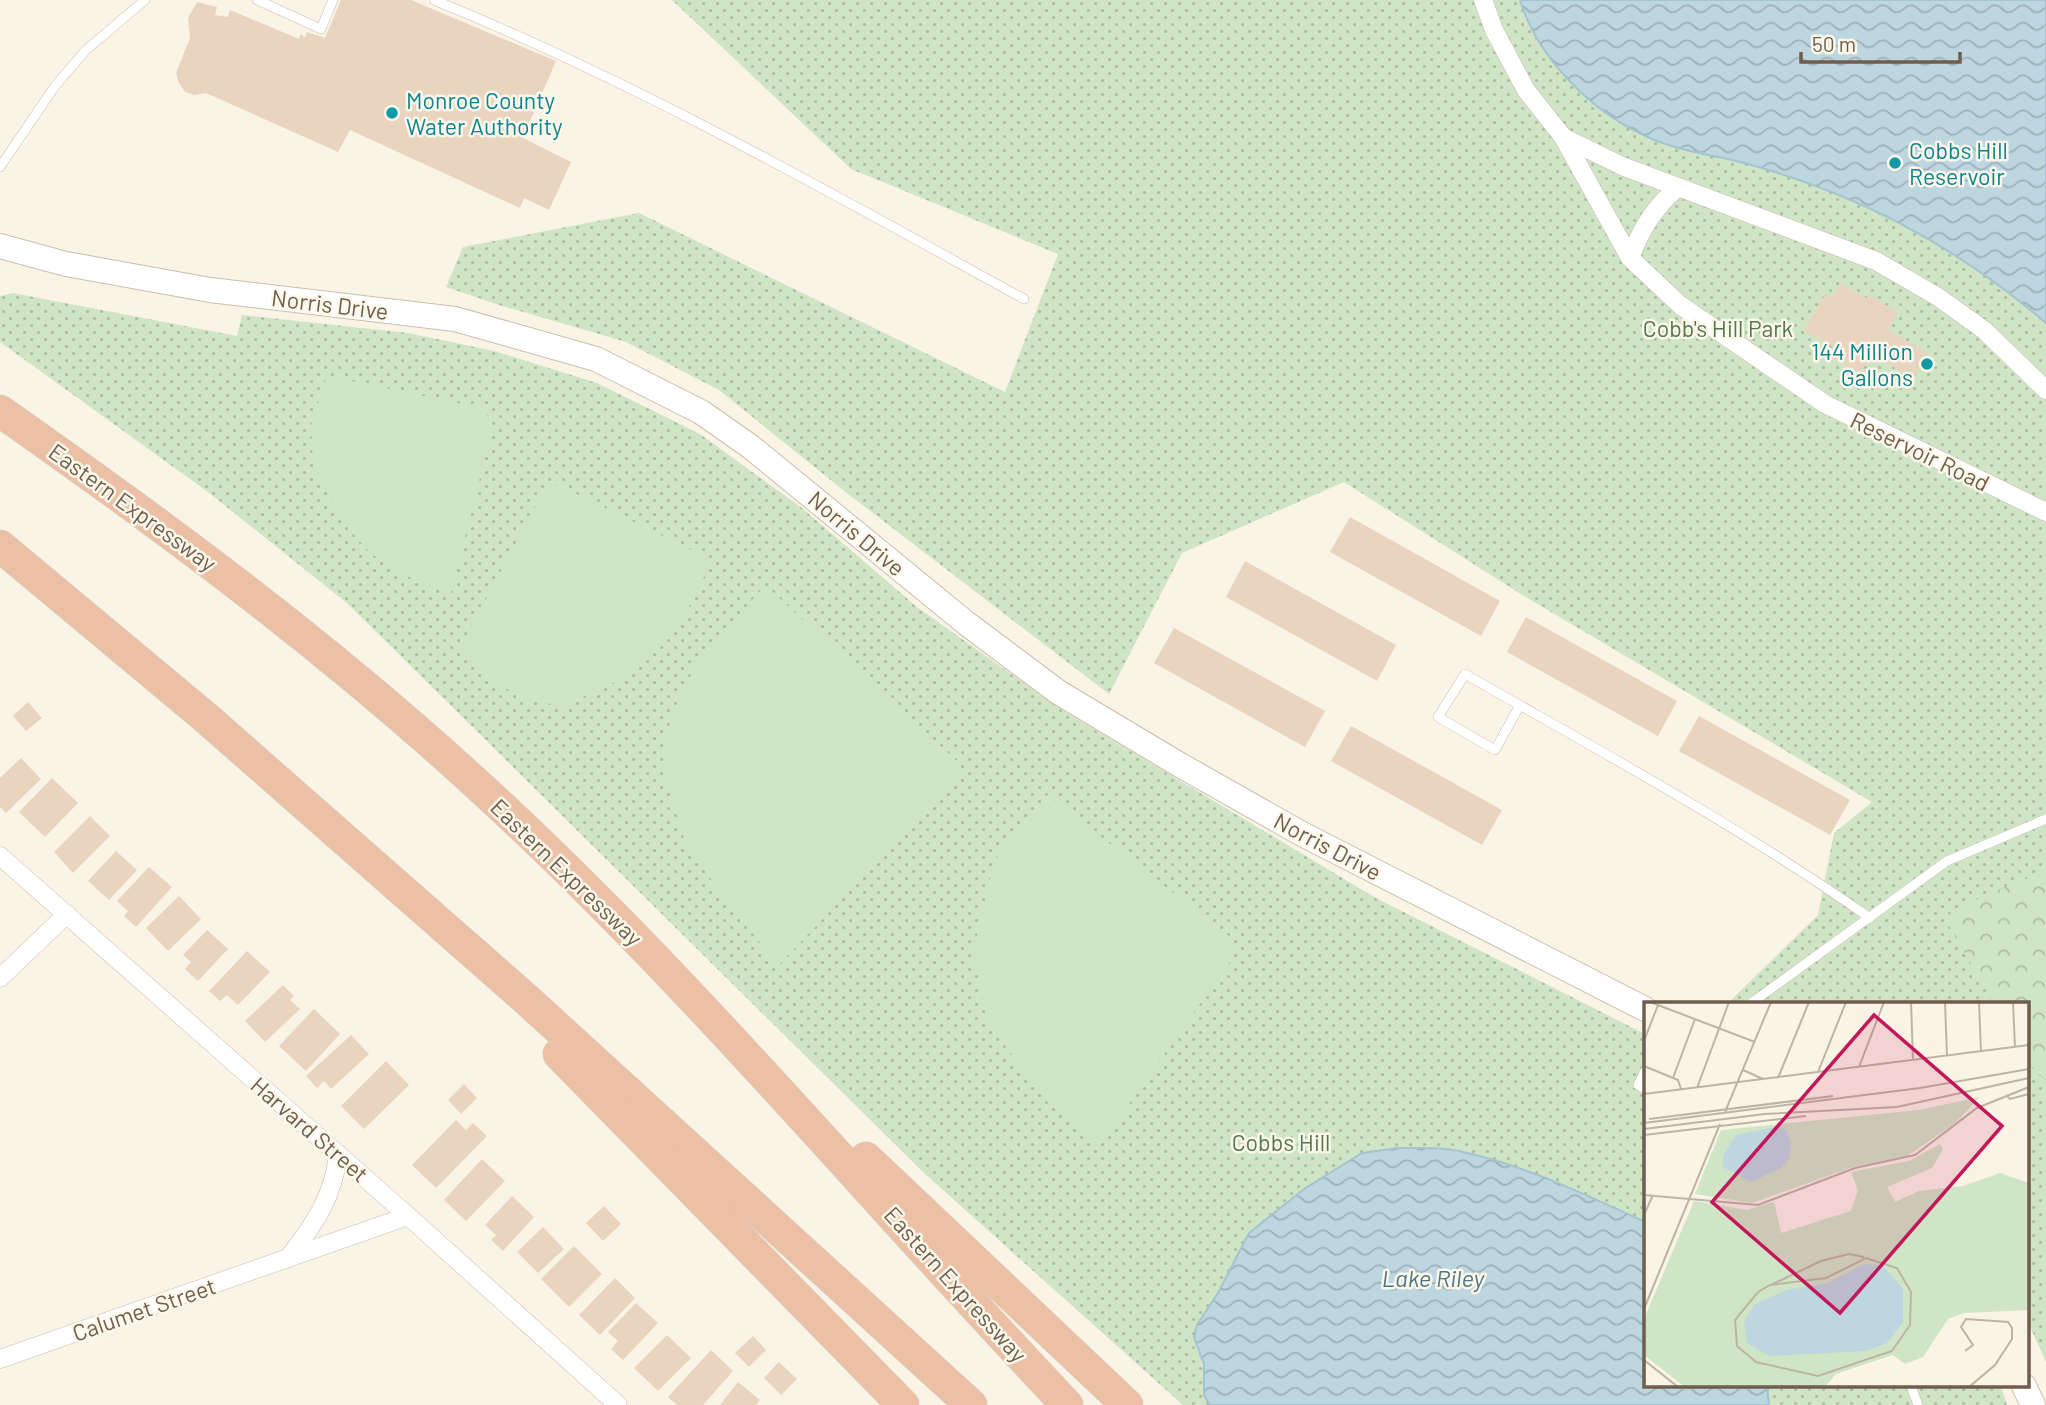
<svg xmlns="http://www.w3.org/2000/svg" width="2046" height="1405" viewBox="0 0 2046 1405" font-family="Barlow,sans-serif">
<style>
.grass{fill:url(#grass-dots)}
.forest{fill:url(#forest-crowns)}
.pitch{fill:#cfe5c6}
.water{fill:url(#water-waves);stroke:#a4c4d0;stroke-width:2}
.building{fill:#e9d5bf}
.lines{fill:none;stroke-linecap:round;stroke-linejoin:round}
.lane-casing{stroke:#c9bdad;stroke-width:10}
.street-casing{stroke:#c9bdad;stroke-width:19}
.secondary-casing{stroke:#ccbeac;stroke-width:26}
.highway-casing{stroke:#d7d2cd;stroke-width:33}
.lane{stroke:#fff;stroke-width:9}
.street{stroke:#fff;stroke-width:18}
.secondary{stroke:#fff;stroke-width:24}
.highway{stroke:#ebc0a4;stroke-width:32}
.culture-dot{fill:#0f9aa8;stroke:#fcf8eb;stroke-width:2.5}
.labels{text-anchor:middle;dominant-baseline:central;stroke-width:5;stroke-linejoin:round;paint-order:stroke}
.culture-label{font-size:23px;fill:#0d838f;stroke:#fcf8eb;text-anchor:start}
.street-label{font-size:23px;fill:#6f5e4e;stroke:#fcf8eb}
.park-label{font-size:23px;fill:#53794b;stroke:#fcf8eb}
.water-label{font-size:24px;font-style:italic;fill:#4e7686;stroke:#fcf8eb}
.inset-road{fill:none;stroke:#beb4a4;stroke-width:2}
.view{fill:#c2185b;fill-opacity:0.15;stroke:#c2185b;stroke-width:3.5}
.inset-edge{fill:none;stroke:#6f5e4e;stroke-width:3.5}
</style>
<defs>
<pattern id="grass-dots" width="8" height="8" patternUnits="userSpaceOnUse" patternTransform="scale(1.75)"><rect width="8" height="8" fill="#cfe5c6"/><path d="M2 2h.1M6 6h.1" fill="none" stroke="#acbda3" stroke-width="1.8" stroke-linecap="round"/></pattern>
<pattern id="forest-crowns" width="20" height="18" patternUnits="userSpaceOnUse" patternTransform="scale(1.75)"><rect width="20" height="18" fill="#cfe5c6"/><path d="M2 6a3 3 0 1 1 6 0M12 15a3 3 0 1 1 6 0" fill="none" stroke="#acbda3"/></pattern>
<pattern id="water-waves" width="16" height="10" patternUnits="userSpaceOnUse" patternTransform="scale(1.75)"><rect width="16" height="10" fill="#bdd6e0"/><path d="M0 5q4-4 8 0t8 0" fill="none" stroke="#9eb1b8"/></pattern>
</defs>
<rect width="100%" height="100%" fill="#f9f4e6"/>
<!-- grass -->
<g class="grass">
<path d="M672 0H2046V1362L2027 1320V1004H1727L1818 915 1834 833 1872 802 1524 596 1344 482 1182 553 1109 694 843 490 719 390 626 342 499 305 446 287 463 247 639 213 1005 392 1058 254 851 169Z"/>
<path d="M13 293 237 336 242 315 408 333 494 351 597 383 700 434 802 508 917 607 1062 710 1376 898 1645 1034V1386H2001L2007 1405H1183L924 1173 348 604 208 492 0 342V296Z"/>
</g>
<!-- forest -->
<path class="forest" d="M2046 871V1081L2027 1062V1004H1994L1944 917 1985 895Z"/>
<!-- pitch -->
<g class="pitch">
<path d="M327 376 482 408 493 425 451 594 409 577 370 553 342 521 313 465 311 424Z"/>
<path d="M558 485 712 560 692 602 666 642 630 675 564 706 527 700 488 678 460 648 544 490Z"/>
<path d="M765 585 958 762V777L778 966 687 848 662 769 671 715 696 665Z"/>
<path d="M1047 795 1229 936 1234 956 1100 1145 1049 1104 988 1023 973 953 994 861Z"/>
</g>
<!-- water -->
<g class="water">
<path d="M1520 0H2046V323C1984 270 1915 226 1839 195 1804 181 1766 168 1728 159 1703 154 1676 149 1652 139 1594 114 1539 61 1520 0Z"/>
<path d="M1398 1148C1420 1148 1442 1147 1463 1152 1524 1165 1589 1196 1645 1222V1386H1767L1769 1405H1210L1204 1395V1364L1194 1337 1197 1325 1218 1293 1249 1233 1304 1189 1362 1153Z"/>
</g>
<!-- building -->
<g class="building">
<path d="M341 0H411L556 61 523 138 571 162 549 210 524 198 520 208 350 130 338 152 206 93 194 95 185 92 179 83 176 73 190 38 188 18 197 2 217 7 215 15 228 17 230 10 299 39 300 34 305 37 307 32 325 38Z"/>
<path d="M1840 283 1867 298 1869 295 1898 312 1888 330 1928 353 1913 379 1872 354 1860 374 1833 358 1838 350 1804 330 1825 294 1832 298Z"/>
<path d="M1350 517 1500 601 1481 636 1330 552Z"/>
<path d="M1245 561 1396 645 1377 681 1226 597Z"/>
<path d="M1526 617 1677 701 1658 736 1507 652Z"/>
<path d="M1174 628 1325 711 1305 747 1154 663Z"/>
<path d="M28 702 42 718 26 731 13 716Z"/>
<path d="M1699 716 1850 800 1830 835 1679 751Z"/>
<path d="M1351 726 1502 810 1482 845 1331 761Z"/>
<path d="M21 758 41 779 6 813 0 807V778Z"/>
<path d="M52 778 78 803 45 837 19 812Z"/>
<path d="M90 816 110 836 73 873 54 852Z"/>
<path d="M116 851 137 870 109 900 88 881Z"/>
<path d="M149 867 172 887 136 927 124 916 128 911 117 901Z"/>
<path d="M179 896 201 919 168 951 146 928Z"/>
<path d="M207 930 228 949 198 981 185 969 191 962 183 955Z"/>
<path d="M247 951 270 972 238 1005 227 995 220 1001 209 991Z"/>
<path d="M283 985 294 996 290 1000 300 1009 265 1042 245 1021Z"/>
<path d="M314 1009 340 1034 306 1071 279 1046Z"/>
<path d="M351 1035 369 1054 331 1089 324 1081 317 1088 306 1076Z"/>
<path d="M386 1061 409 1085 364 1129 341 1106Z"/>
<path d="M464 1084 477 1098 461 1114 448 1100Z"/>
<path d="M456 1120 466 1130 473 1123 487 1136 436 1188 412 1165Z"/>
<path d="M482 1159 505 1181 466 1221 444 1200Z"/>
<path d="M512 1196 534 1217 503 1251 491 1240 496 1235 485 1225Z"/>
<path d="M604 1206 621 1224 603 1241 586 1223Z"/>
<path d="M543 1227 564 1249 538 1273 517 1252Z"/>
<path d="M574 1246 602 1274 569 1307 541 1279Z"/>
<path d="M615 1278 635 1298 600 1335 579 1315Z"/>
<path d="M636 1303 658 1323 623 1360 611 1349 618 1341 608 1332Z"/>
<path d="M667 1335 691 1358 658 1391 634 1368Z"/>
<path d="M753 1336 766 1350 749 1367 735 1353Z"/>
<path d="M711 1350 733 1371 703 1405H677L668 1397Z"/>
<path d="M779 1362 797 1379 781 1395 764 1378Z"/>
<path d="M738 1382 760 1400 756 1405H720Z"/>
</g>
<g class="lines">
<!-- lane casing -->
<g class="lane-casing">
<g id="lane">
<path d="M257 0 321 29 333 0"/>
<path d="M434 0C638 83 831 193 1024 299"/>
<path d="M0 167 55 86 86 50 145 0"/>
<path d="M1520 705 1495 750 1438 717 1465 674C1603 753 1739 826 1870 918"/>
<path d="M1750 1004 1947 861 2046 819"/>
<path d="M1645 1071 1638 1085 1645 1089"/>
<path d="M1911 1386 1918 1405"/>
</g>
</g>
<!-- street casing -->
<g class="street-casing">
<g id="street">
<path d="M1483 0 1494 30 1526 90 1563 137 1622 166 1876 261 1938 297 1984 330 2046 390"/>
<path d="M1563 137 1630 258 1680 305 1825 404 2046 512"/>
<path d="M1630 258C1641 229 1654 208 1677 188"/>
<path d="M0 856 408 1216 618 1405"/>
<path d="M0 978 67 914"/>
<path d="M288 1258C314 1225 334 1196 338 1154"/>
<path d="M0 1359 408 1216"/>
</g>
</g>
<!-- secondary casing -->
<g class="secondary-casing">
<g id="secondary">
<path d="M0 246 66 264 210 290 455 319 596 359 701 412 751 447 966 623 1058 692 1180 765 1302 834 1645 1009"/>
<path d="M2024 1386 2033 1405"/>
</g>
</g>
<!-- highway casing -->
<g class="highway-casing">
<g id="highway">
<path d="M0 411C167 528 330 649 480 787 690 979 871 1199 1067 1405"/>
<path d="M0 546 205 717 527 1000 971 1405"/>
<path d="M559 1054 903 1405"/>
<path d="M866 1158 1127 1405"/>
</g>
</g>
<!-- lane -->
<use href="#lane" class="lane"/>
<!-- street -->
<use href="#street" class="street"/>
<!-- secondary -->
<use href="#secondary" class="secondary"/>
<!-- highway -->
<use href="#highway" class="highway"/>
</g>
<!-- markers -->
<g class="culture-dot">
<circle cx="392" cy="113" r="7"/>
<circle cx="1895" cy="163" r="7"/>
<circle cx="1927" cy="364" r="7"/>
</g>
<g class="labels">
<!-- culture labels -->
<g class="culture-label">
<text x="406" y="100">Monroe County<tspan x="406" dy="26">Water Authority</tspan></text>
<text x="1909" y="150">Cobbs Hill<tspan x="1909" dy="26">Reservoir</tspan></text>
<text x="1913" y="351" text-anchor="end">144 Million<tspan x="1913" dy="26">Gallons</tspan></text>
</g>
<!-- street labels -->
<g class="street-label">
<text transform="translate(330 304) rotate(7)">Norris Drive</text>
<text transform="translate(1920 451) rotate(26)">Reservoir Road</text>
<text transform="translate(133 507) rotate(36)">Eastern Expressway</text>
<text transform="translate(857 533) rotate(40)">Norris Drive</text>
<text transform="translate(1328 846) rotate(28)">Norris Drive</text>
<text transform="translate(567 872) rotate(44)">Eastern Expressway</text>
<text transform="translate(310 1129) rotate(41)">Harvard Street</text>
<text transform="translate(956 1284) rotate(48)">Eastern Expressway</text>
<text transform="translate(144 1309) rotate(-19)">Calumet Street</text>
</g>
<!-- park labels -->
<g class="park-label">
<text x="1718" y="328">Cobb's Hill Park</text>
<text x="1281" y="1142">Cobbs Hill</text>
</g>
<!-- water labels -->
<g class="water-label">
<text x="1433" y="1277">Lake Riley</text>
</g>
</g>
<!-- overview -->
<g transform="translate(1644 1002)">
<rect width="385" height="385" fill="#f9f4e6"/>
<path d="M336 95 310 122 263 154 209 165 108 201 51 192 77 128 275 108ZM296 142 299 147 288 166 243 185 251 200 275 189 319 184 356 171 385 181V308L320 311 304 317 279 355 261 362 249 353 192 372 181 385H41L0 353V317L50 199 103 208 130 200 137 231 207 209 214 188 207 170 265 159Z" fill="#cfe5c6"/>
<path d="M100 225 120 229 109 251 100 253 89 247 60 274 51 262 59 242 83 227Z" fill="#cfe5c6"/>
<path d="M283 114 298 124 283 136 268 119ZM262 115 269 137 250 145 249 120ZM208 119 235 124 244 148 211 150ZM186 133 201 147 202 157 175 162 167 134ZM63 202 83 219 65 246 56 240 51 217Z" fill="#cfe5c6"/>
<path d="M136 124 143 129 147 143 145 157 137 166 107 180 79 165V153L92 133ZM220 262 239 264 259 287V320L243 341 222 349 125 354 103 341 100 319 110 303 142 288 184 281Z" fill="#bdd6e0"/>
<path class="inset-road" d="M6 0 111 40M267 0 269 58M301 0 303 54M335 0 337 49M369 0 371 45M0 39 14 3M0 64 34 78 37 87M215 65 240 0M99 68 119 77M174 70 202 0M29 76 51 17M134 76 165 0M53 86 85 0M0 92 385 43M362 93 366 97 385 92M81 110 127 0M5 117 189 94M0 121 276 86 385 67M0 127 121 112 253 105 385 76M0 133 162 114M0 193 114 203 211 166 271 153 333 106 385 85M0 213 9 193M222 256 253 266 267 290 266 323 248 349 174 374 112 360 93 344 91 318 114 290 126 283 182 276ZM129 282 177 259 205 252 220 255M0 307 76 122M321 349 329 343 317 325 322 317 364 320 368 326V337L351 363 325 385M0 358 34 385"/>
<path class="view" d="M230 13 358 124 196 311 68 200Z"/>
<rect width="385" height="385" class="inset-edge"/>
</g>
<!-- scale -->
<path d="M1801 52v10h159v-10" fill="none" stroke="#6f5e4e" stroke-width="3.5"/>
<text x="1812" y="52" font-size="21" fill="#6f5e4e" stroke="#fcf8eb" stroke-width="5" paint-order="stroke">50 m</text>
</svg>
